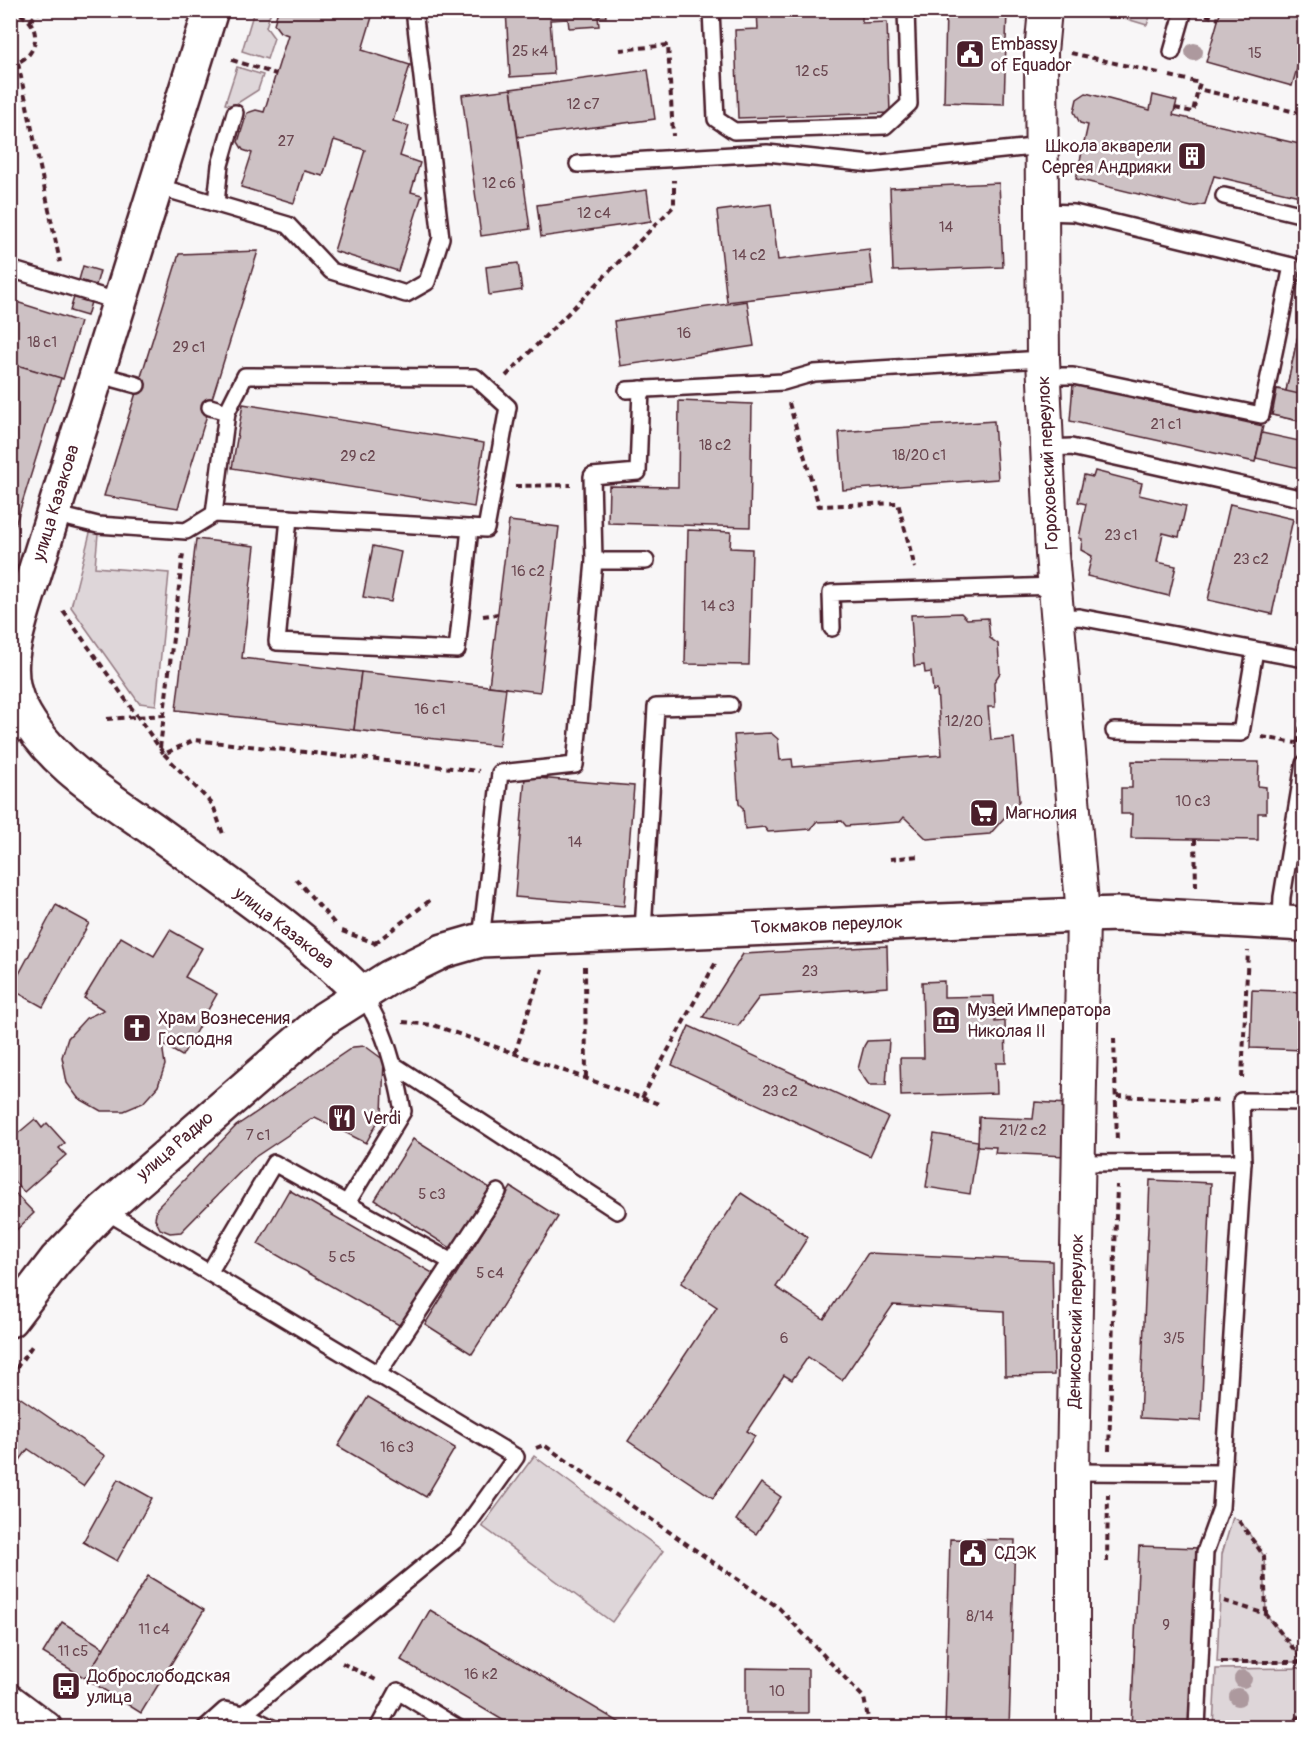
<svg xmlns="http://www.w3.org/2000/svg" width="1315" height="1738" viewBox="0 0 1315 1738" font-family="Pangolin,sans-serif">
<style>
.green{fill:#ded6d9;stroke:#947a82;stroke-width:1.5}
.building{fill:#cdc1c4;stroke:#4a1f2b;stroke-width:1.5}
.lines{fill:none;stroke-linecap:round;stroke-linejoin:round}
.lane-casing{stroke:#4a1f2b;stroke-width:20}
.street-casing{stroke:#4a1f2b;stroke-width:36}
.secondary-casing{stroke:#4a1f2b;stroke-width:38}
.path{stroke:#4a1f2b;stroke-width:4;stroke-dasharray:6 4.5;stroke-linecap:butt}
.lane{stroke:#fff;stroke-width:15}
.street{stroke:#fff;stroke-width:32}
.secondary{stroke:#fff;stroke-width:33}
.tree{fill:#ad999e}
.labels{text-anchor:middle;dominant-baseline:central;stroke-width:5;stroke-linejoin:round;paint-order:stroke}
.number-label{font-size:15px;fill:#6b4851}
.poi-label{font-size:18px;fill:#4a1f2b;stroke:#fff;text-anchor:start}
.street-label{font-size:18px;fill:#4a1f2b;stroke:#fff}
</style>
<rect width="100%" height="100%" fill="#f8f6f7"/>
<filter id="ink" filterUnits="userSpaceOnUse"><feTurbulence type="fractalNoise" baseFrequency=".0167" numOctaves="2"/><feDisplacementMap in="SourceGraphic" scale="12" xChannelSelector="R" yChannelSelector="G"/><feConvolveMatrix kernelMatrix="1 2 1 2 8 2 1 2 1" color-interpolation-filters="sRGB"/></filter>
<g filter="url(#ink)">
<!-- green -->
<g class="green">
<path d="M254 11H271L266 27 274 38 267 59 242 51Z"/>
<path d="M1111 11V10L1152 11 1147 25 1110 14Z"/>
<path d="M237 67 263 75 258 90 233 106 225 104Z"/>
<path d="M90 533 98 534 95 567 169 573 156 705 139 703 71 607Z"/>
<path d="M534 1456 663 1551 612 1622 482 1526Z"/>
<path d="M1233 1517 1242 1523 1264 1556 1266 1614 1304 1662H1217L1222 1554Z"/>
<path d="M1304 1668V1727H1213L1216 1669Z"/>
</g>
<!-- building -->
<g class="building">
<path d="M278 10H353L372 17 362 50 410 65 393 121 409 126 400 156 420 163 411 192 422 195 398 271 334 251 365 150 334 140 323 176 304 171 294 203 241 187 252 153 243 150 238 142 247 113 256 110 264 112 288 35 280 32 274 24Z"/>
<path d="M506 10H605L606 17H598L599 26 569 28 568 19 550 20 554 74 510 77Z"/>
<path d="M757 10H862V23L887 22 890 113 738 118 735 30 758 29Z"/>
<path d="M946 10H1007L1004 104 944 102Z"/>
<path d="M1221 10H1304V44L1292 86 1206 62Z"/>
<path d="M648 70 655 119 518 137 511 89Z"/>
<path d="M511 89 530 229 481 236 462 95Z"/>
<path d="M1086 93 1150 110 1153 95 1177 101 1173 115 1304 145V197L1214 176 1205 204 1192 207 1076 179 1088 125 1080 123 1074 112 1077 99Z"/>
<path d="M999 183 1003 267 893 271 890 188Z"/>
<path d="M647 190 651 221 541 237 537 205Z"/>
<path d="M771 204 778 260 869 249 873 285 727 302 717 211Z"/>
<path d="M258 251 178 508 104 496 179 254Z"/>
<path d="M518 263 522 290 489 295 486 267Z"/>
<path d="M83 266 100 271 96 285 79 280Z"/>
<path d="M74 297 91 302 87 316 70 311Z"/>
<path d="M10 300 80 322 63 379 10 363Z"/>
<path d="M747 301 754 346 620 366 614 321Z"/>
<path d="M1304 308V395L1286 391Z"/>
<path d="M1304 308V422L1272 415 1277 389 1286 391Z"/>
<path d="M10 363 61 378 10 542Z"/>
<path d="M1073 384 1263 426 1255 462 1070 421Z"/>
<path d="M1277 389 1304 395V422L1272 415Z"/>
<path d="M679 401 752 404 750 527 608 523 609 486 678 487Z"/>
<path d="M243 404 484 443 474 507 232 468Z"/>
<path d="M994 421 998 479 843 490 839 432Z"/>
<path d="M1262 433 1304 442V469L1256 458Z"/>
<path d="M1095 471 1142 483 1139 495 1186 506 1179 537 1163 533 1157 562 1176 566 1169 596 1087 576 1092 556 1081 550 1082 539 1079 538 1086 504 1078 502 1084 475 1093 477Z"/>
<path d="M1230 504 1293 519 1272 614 1208 600Z"/>
<path d="M509 521 559 527 540 692 489 686Z"/>
<path d="M688 530 731 532 730 548 752 549 749 665 685 664Z"/>
<path d="M196 539 255 546 242 658 361 672 354 730 176 710Z"/>
<path d="M373 546 401 552 391 602 363 597Z"/>
<path d="M961 613 967 619 988 618 990 638 998 644 1000 673 994 682 995 707H988L991 740 1014 738 1019 801 990 834 927 839 904 817 900 822 846 826 842 821 816 822 811 829 768 832 764 827 745 829 743 808 739 804 734 735 771 733 778 739 780 760 792 759 793 767 942 755 937 690 933 691 931 672 925 673 924 665 914 666 911 615Z"/>
<path d="M361 672 506 688 499 746 354 730Z"/>
<path d="M1132 761 1259 762 1258 786 1266 787V813H1258V840L1131 838 1132 814H1121V788H1132Z"/>
<path d="M525 777 634 786 624 906 515 897Z"/>
<path d="M56 905 89 923 43 1007 11 989Z"/>
<path d="M170 930 202 948 185 977 217 994 182 1056 162 1044 165 1065 158 1086 143 1103 124 1111H101L78 1098 67 1083 62 1057 68 1038 86 1018 104 1010 84 998 121 937 154 956Z"/>
<path d="M887 946 888 987 760 996 738 1026 703 1017 743 954Z"/>
<path d="M944 981V997L994 996 995 1022 1005 1021 1006 1063H996L997 1093 901 1096 900 1058H924L922 982Z"/>
<path d="M1252 990 1304 992V1050L1250 1048Z"/>
<path d="M689 1026 888 1117 870 1156 672 1065Z"/>
<path d="M889 1040 886 1085H869L858 1069 864 1046 867 1041Z"/>
<path d="M365 1046 384 1060 382 1114 366 1143 315 1117 255 1157 181 1232 170 1233 160 1229 155 1219 157 1208 236 1126 353 1047Z"/>
<path d="M1035 1102 1068 1104 1066 1156 995 1153 996 1147 978 1146 979 1117 1033 1119Z"/>
<path d="M35 1119 42 1128 47 1123 65 1143 59 1148 66 1155 24 1192 10 1177V1140Z"/>
<path d="M934 1134 978 1141 970 1194 926 1187Z"/>
<path d="M413 1139 490 1188 452 1249 375 1200Z"/>
<path d="M1150 1180 1211 1183 1201 1421 1140 1418Z"/>
<path d="M511 1187 558 1217 472 1354 425 1324Z"/>
<path d="M10 1188 34 1213 10 1236Z"/>
<path d="M289 1190 436 1275 406 1329 258 1244Z"/>
<path d="M741 1193 808 1237 776 1287 824 1319 868 1253 1052 1261 1054 1375 1005 1376 1004 1311 893 1305 842 1380 808 1357 792 1380 784 1375 747 1431 755 1436 713 1498 628 1441 717 1307 681 1283Z"/>
<path d="M12 1392 105 1456 83 1486 28 1449 10 1474Z"/>
<path d="M368 1397 455 1448 426 1497 338 1446Z"/>
<path d="M118 1479 152 1498 117 1561 83 1542Z"/>
<path d="M761 1483 781 1497 756 1534 736 1520Z"/>
<path d="M950 1539 1015 1540 1009 1728H945Z"/>
<path d="M1139 1546 1200 1548 1192 1728H1131Z"/>
<path d="M148 1576 204 1610 141 1713 85 1678Z"/>
<path d="M430 1610 629 1728H516L401 1660Z"/>
<path d="M62 1622 104 1648 85 1678 43 1653Z"/>
<path d="M746 1668 808 1669V1713H746Z"/>
</g>
<g class="lines">
<!-- lane casing -->
<g class="lane-casing">
<g id="lane">
<path d="M711 10 716 119 734 131 885 126 909 104 906 10"/>
<path d="M1172 52 1184 10"/>
<path d="M578 164 767 153 871 164 1042 146"/>
<path d="M156 186 288 225 331 271 406 294 427 282 441 238 414 10"/>
<path d="M1224 196 1304 215"/>
<path d="M216 203 220 165 235 113"/>
<path d="M1043 212 1074 213 1292 266 1261 415 1073 376H1044"/>
<path d="M10 269 120 302"/>
<path d="M97 374 137 385"/>
<path d="M627 390 783 382 814 373 1043 359"/>
<path d="M210 407 227 412"/>
<path d="M1047 448 1071 447 1304 499"/>
<path d="M53 514 98 525 186 531 214 514 486 529 508 407 475 377 245 376 227 412 214 514"/>
<path d="M289 518 277 642 457 650 470 528"/>
<path d="M594 561 592 476 638 472 641 389"/>
<path d="M1058 618 1079 617 1304 659"/>
<path d="M832 628 831 593 1055 586"/>
<path d="M1114 731 1241 733 1255 650"/>
<path d="M10 736 32 726"/>
<path d="M1281 923 1282 897 1304 764"/>
<path d="M643 931 656 707 730 705"/>
<path d="M481 940 500 773 575 765 594 561H646"/>
<path d="M394 1065 617 1211"/>
<path d="M1243 1162 1241 1101 1304 1102"/>
<path d="M1078 1163 1243 1162 1221 1508 1205 1552 1197 1728"/>
<path d="M347 1203 403 1111C395 1068 386 1030 362 994"/>
<path d="M104 1210 516 1457 457 1539 244 1714 225 1710 205 1728"/>
<path d="M209 1273 274 1163 452 1262"/>
<path d="M377 1375 498 1192"/>
<path d="M1073 1472 1222 1473"/>
<path d="M244 1714 272 1728"/>
<path d="M378 1728 398 1691 458 1728"/>
</g>
</g>
<!-- street casing -->
<g class="street-casing">
<g id="street">
<path d="M1045 10 1041 52 1043 359 1052 554 1083 915 1073 1472V1728"/>
<path d="M10 1701 46 1728"/>
</g>
</g>
<!-- secondary casing -->
<g class="secondary-casing">
<g id="secondary">
<path d="M211 10 24 607C14 641 3 674 21 708 48 762 106 796 154 830 225 882 299 931 362 994"/>
<path d="M10 1320 56 1260 104 1210 324 1019 390 977 443 951 481 940 1083 915 1121 914 1304 924"/>
</g>
</g>
<!-- path -->
<g class="path">
<path d="M10 12C44 15 43 60 10 64"/>
<path d="M1206 15 1219 19"/>
<path d="M30 21 41 10"/>
<path d="M620 50 668 45 673 136"/>
<path d="M1071 53 1163 74"/>
<path d="M232 60 276 74"/>
<path d="M18 63 60 262"/>
<path d="M1170 76 1200 83 1198 89 1304 114"/>
<path d="M1175 108 1193 112 1198 89"/>
<path d="M506 376 674 206V180"/>
<path d="M789 403 819 506 898 503 915 568"/>
<path d="M515 486 571 485"/>
<path d="M63 611 164 754 194 740 479 771"/>
<path d="M483 616 498 614"/>
<path d="M107 719 164 715"/>
<path d="M1262 737 1296 743"/>
<path d="M1298 743 1304 705"/>
<path d="M160 748 183 553"/>
<path d="M164 754 213 805 224 837"/>
<path d="M1195 839 1196 887"/>
<path d="M890 859 919 856"/>
<path d="M296 879 335 924"/>
<path d="M342 931 375 943 377 948"/>
<path d="M375 943 433 898"/>
<path d="M585 966 586 1078"/>
<path d="M403 1022 433 1025 659 1104"/>
<path d="M1114 1038 1117 1142"/>
<path d="M515 1053 542 969"/>
<path d="M1242 1078 1248 951"/>
<path d="M1117 1096 1218 1101"/>
<path d="M642 1098 716 962"/>
<path d="M10 1377 34 1343"/>
<path d="M536 1448 544 1445 779 1608 864 1698 870 1728"/>
<path d="M1109 1451 1117 1185"/>
<path d="M1239 1521 1264 1556 1266 1614"/>
<path d="M1107 1562 1108 1494"/>
<path d="M1224 1601 1266 1614 1304 1662"/>
<path d="M1221 1662H1304"/>
<path d="M342 1663 378 1681"/>
<path d="M1289 1728 1304 1711"/>
</g>
<!-- lane -->
<use href="#lane" class="lane"/>
<!-- street -->
<use href="#street" class="street"/>
<!-- secondary -->
<use href="#secondary" class="secondary"/>
</g>
<!-- trees -->
<g class="tree">
<circle cx="1194" cy="52" r="9"/>
<circle cx="1243" cy="1679" r="9"/>
<circle cx="1238" cy="1697" r="9"/>
</g>
</g>
<!-- icons -->
<defs>
<g id="civic-square" transform="scale(1.5)"><rect x="-9" y="-9" width="18" height="18" rx="4" fill="#4a1f2b" stroke="#fff"/><path d="M-.6-6.5H3V-4.5H.6V-3L4-1V1h2V6H-6V1h2V-1L-.6-3ZM-1.2 2.5V6h2.4V2.5Z" fill="#fff"/></g>
<g id="building-square" transform="scale(1.5)"><rect x="-9" y="-9" width="18" height="18" rx="4" fill="#4a1f2b" stroke="#fff"/><path d="M-4-6H4V6H1V3H-1V6H-4ZM-2.5-4.3h1.7v1.8h-1.7ZM.8-4.3h1.7v1.8H.8ZM-2.5-1h1.7V.8h-1.7ZM.8-1h1.7V.8H.8Z" fill="#fff"/></g>
<g id="supermarket-square" transform="scale(1.5)"><rect x="-9" y="-9" width="18" height="18" rx="4" fill="#4a1f2b" stroke="#fff"/><path d="M-6-5.5h2.5l.6 2H6L4.5 2H-2.5L-4.4-4H-6ZM-1.5 3.2a1.3 1.3 0 1 0 .1 0ZM3 3.2a1.3 1.3 0 1 0 .1 0Z" fill="#fff"/></g>
<g id="museum-square" transform="scale(1.5)"><rect x="-9" y="-9" width="18" height="18" rx="4" fill="#4a1f2b" stroke="#fff"/><path d="M0-6L6-3V-2H-6V-3ZM-5-1h2V3h-2ZM-1-1h2V3h-2ZM3-1h2V3H3ZM-6 4H6V6H-6Z" fill="#fff"/></g>
<g id="church-square" transform="scale(1.5)"><rect x="-9" y="-9" width="18" height="18" rx="4" fill="#4a1f2b" stroke="#fff"/><path d="M-1.2-6h2.4v3.5h3.3v2.4h-3.3V6h-2.4V-.1h-3.3v-2.4h3.3Z" fill="#fff"/></g>
<g id="restaurant-square" transform="scale(1.5)"><rect x="-9" y="-9" width="18" height="18" rx="4" fill="#4a1f2b" stroke="#fff"/><path d="M-5-6h1v4h1v-4h1v4h1v-4h1v5L-1.5 .5V6h-2V.5L-5-1ZM5-6V6H3V1.5H1.5Q1.5-4 5-6Z" fill="#fff"/></g>
<g id="bus-square" transform="scale(1.5)"><rect x="-9" y="-9" width="18" height="18" rx="4" fill="#4a1f2b" stroke="#fff"/><path d="M-5-6H5V4H4V6H2V4H-2V6H-4V4H-5ZM-3.5-4V0h7V-4ZM-3.5 1.2v1.5H-2V1.2ZM2 1.2v1.5H3.5V1.2Z" fill="#fff"/></g>
</defs>
<g fill-rule="evenodd">
<use href="#civic-square" x="970" y="54"/>
<use href="#building-square" x="1192" y="156"/>
<use href="#supermarket-square" x="984" y="813"/>
<use href="#museum-square" x="946" y="1020"/>
<use href="#church-square" x="137" y="1028"/>
<use href="#restaurant-square" x="342" y="1118"/>
<use href="#civic-square" x="973" y="1553"/>
<use href="#bus-square" x="66" y="1686"/>
</g>
<g class="labels">
<!-- number labels -->
<g class="number-label">
<text x="530" y="51">25 к4</text>
<text x="1255" y="53">15</text>
<text x="812" y="71">12 с5</text>
<text x="583" y="104">12 с7</text>
<text x="286" y="141">27</text>
<text x="499" y="183">12 с6</text>
<text x="594" y="213">12 с4</text>
<text x="946" y="227">14</text>
<text x="749" y="255">14 с2</text>
<text x="684" y="333">16</text>
<text x="42" y="342">18 с1</text>
<text x="189" y="347">29 с1</text>
<text x="1166" y="424">21 с1</text>
<text x="715" y="445">18 с2</text>
<text x="919" y="455">18/20 с1</text>
<text x="358" y="456">29 с2</text>
<text x="1121" y="535">23 с1</text>
<text x="1251" y="559">23 с2</text>
<text x="528" y="571">16 с2</text>
<text x="718" y="606">14 с3</text>
<text x="430" y="709">16 с1</text>
<text x="964" y="721">12/20</text>
<text x="1193" y="801">10 с3</text>
<text x="575" y="842">14</text>
<text x="810" y="971">23</text>
<text x="780" y="1091">23 с2</text>
<text x="1023" y="1130">21/2 с2</text>
<text x="258" y="1135">7 с1</text>
<text x="432" y="1194">5 с3</text>
<text x="342" y="1257">5 с5</text>
<text x="490" y="1273">5 с4</text>
<text x="784" y="1338">6</text>
<text x="1174" y="1338">3/5</text>
<text x="397" y="1447">16 с3</text>
<text x="980" y="1616">8/14</text>
<text x="1166" y="1625">9</text>
<text x="154" y="1629">11 с4</text>
<text x="73" y="1651">11 с5</text>
<text x="481" y="1674">16 к2</text>
<text x="777" y="1691">10</text>
</g>
<!-- poi labels -->
<g class="poi-label">
<text x="991" y="44">Embassy<tspan x="991" dy="21">of Equador</tspan></text>
<text x="1171" y="146" text-anchor="end">Школа акварели<tspan x="1171" dy="21">Сергея Андрияки</tspan></text>
<text x="1005" y="813">Магнолия</text>
<text x="967" y="1010">Музей Императора<tspan x="967" dy="21">Николая II</tspan></text>
<text x="158" y="1018">Храм Вознесения<tspan x="158" dy="21">Господня</tspan></text>
<text x="363" y="1118">Verdi</text>
<text x="994" y="1553">СДЭК</text>
<text x="87" y="1676">Доброслободская<tspan x="87" dy="21">улица</tspan></text>
</g>
<!-- street labels -->
<g class="street-label">
<text transform="translate(1048 463) rotate(-93)">Гороховский переулок</text>
<text transform="translate(56 503) rotate(-73)">улица Казакова</text>
<text transform="translate(827 925) rotate(-2)">Токмаков переулок</text>
<text transform="translate(284 928) rotate(38)">улица Казакова</text>
<text transform="translate(175 1146) rotate(-41)">улица Радио</text>
<text transform="translate(1076 1321) rotate(-89)">Денисовский переулок</text>
</g>
</g>
<!-- margin -->
<rect width="1315" height="1738" fill="none" stroke="#fff" stroke-width="36"/>
<rect x="18" y="18" width="1279" height="1702" fill="none" stroke="#4a1f2b" stroke-width="2" filter="url(#ink)"/>
</svg>
